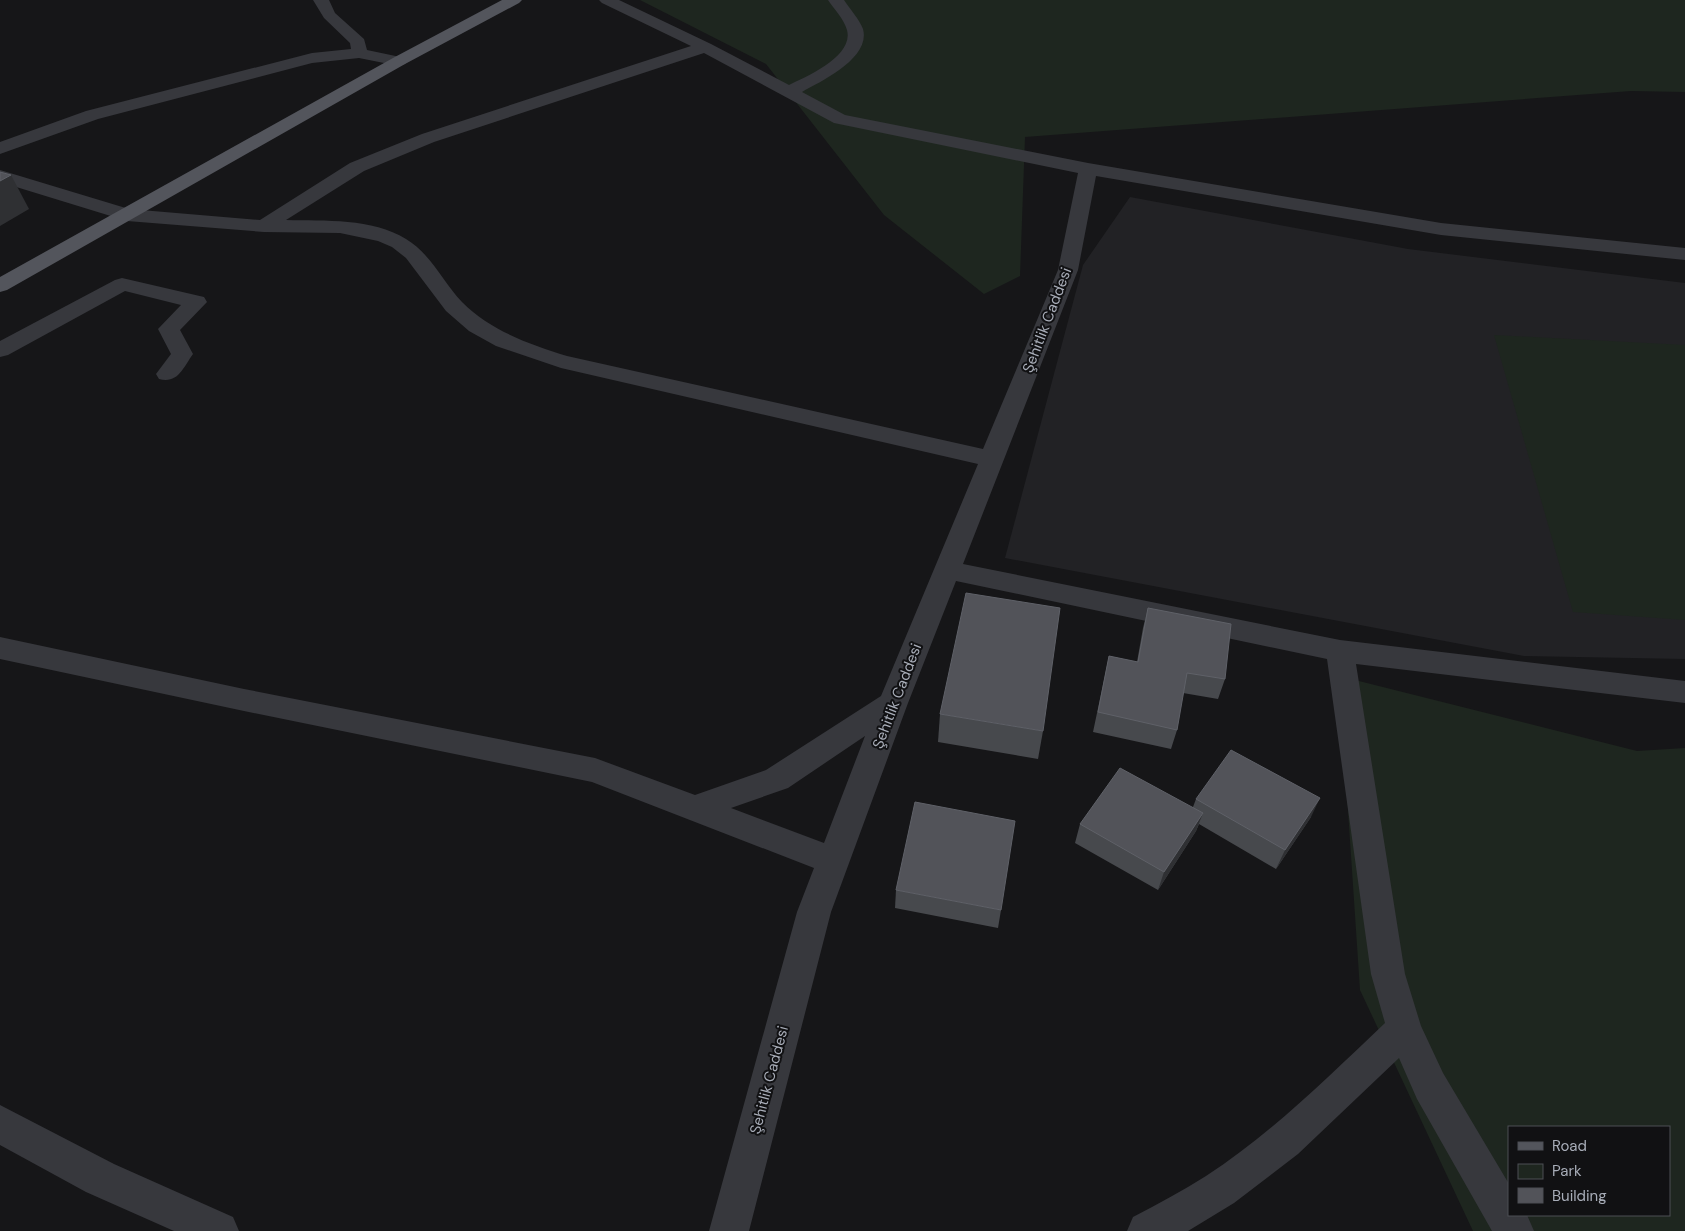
<svg xmlns="http://www.w3.org/2000/svg" width="1685" height="1231" viewBox="0 0 1685 1231" font-family="'DM Sans',sans-serif">
<style>
.built{fill:#222225}
.green{fill:#1e261f;fill-rule:evenodd}
.lines{fill:none;stroke-linecap:round;stroke-linejoin:round}
.minor{fill:#37383d;fill-rule:evenodd}
.major{fill:#53555c;fill-rule:evenodd}
.wall{fill:#47494d}
.shaded-wall{fill:#2f3033}
.building{fill:#525359;stroke:#5f6168}
.labels{text-anchor:middle;dominant-baseline:central;stroke-width:4;stroke-linejoin:round;paint-order:stroke}
.street-label{font-size:15px;fill:#a8adb8;stroke:#111113}
</style>
<rect width="100%" height="100%" fill="#161618"/>
<!-- built -->
<path class="built" d="M1130 197 1408 249 1685 283V659L1524 656 1005 558 1083 265Z"/>
<!-- green -->
<g class="green">
<path d="M640 0H1685V92L1631 91 1025 137 1020 276 984 294 884 215 766 64Z"/>
<path d="M1494 335 1685 345V620L1573 612Z"/>
<path d="M1339 676 1637 751 1685 748V1231H1473L1360 990ZM1509 1127H1669V1215H1509Z"/>
</g>
<g class="lines">
<!-- minor -->
<g class="minor">
<path d="M313 0H329L335 13 364 39 367 50 405 58 407 61 405 64 399 66 359 58 312 63 98 119 0 154V142L86 111 312 53 351 49 350 43 324 18Z"/>
<path d="M599 0H619L711 44 789 85C808 76 854 56 847 30 844 19 834 9 828 0H844C850 9 859 19 863 29 871 58 822 81 802 92L845 115 1088 163 1441 223 1685 248V260L1441 235 1096 176 1078 270 963 564 1340 640 1685 681V703L1356 664 1405 974 1421 1026 1443 1073 1509 1184V1215H1527L1534 1231H1492L1417 1099 1399 1058 1298 1154 1234 1203 1188 1231H1127L1133 1217C1158 1204 1182 1191 1206 1176 1272 1133 1328 1077 1385 1023L1371 974 1327 659 956 581 908 703 831 912 749 1231H709L797 912 814 868 592 782 244 711 0 659V637L244 689 595 758 695 795 766 770 881 696 978 464 561 368 496 346 469 331 446 311 406 258 392 247 378 241 340 233 264 232 127 221 0 182V170L129 209 260 220 350 163 422 134 691 46 602 3ZM704 53 834 123 1078 173 1058 270 983 449 567 356C529 344 491 331 462 302 443 282 431 254 406 239 372 218 325 221 286 220L364 171 434 142ZM865 736 824 843 731 808 788 788Z"/>
<path d="M122 278 204 297 207 302 180 330 193 354C183 368 178 384 159 379L156 374 171 354 158 329 181 305 125 291 8 355 0 357V341L115 280Z"/>
<path d="M0 1105 114 1164 233 1217 239 1231H174L86 1192 0 1145Z"/>
</g>
<!-- major -->
<path class="major" d="M502 0H522L519 3 405 64 7 290 0 292V277L393 58Z"/>
</g>
<!-- wall -->
<g class="wall">
<path d="M1148 608 1225 679 1218 699 1183 693 1177 730 1171 749 1093 732 1109 656 1137 662 1143 628Z"/>
<path d="M940 714 1043 731 1038 759 938 742Z"/>
<path d="M1196 799 1311 817 1276 869 1199 824 1196 831 1158 890 1075 843 1080 824 1193 807Z"/>
<path d="M896 890 1001 910 998 928 895 908Z"/>
</g>
<!-- shaded-wall -->
<g class="shaded-wall">
<path d="M11 175 29 209 0 226V181Z"/>
<path d="M1320 798 1311 817 1276 869 1285 850Z"/>
<path d="M1203 813 1196 831 1158 890 1164 872Z"/>
</g>
<!-- building -->
<g class="building">
<path d="M0 172 11 175 0 181Z"/>
<path d="M966 593 1060 608 1043 731 940 714Z"/>
<path d="M1148 608 1231 624 1225 679 1187 673 1177 730 1098 712 1109 656 1138 662Z"/>
<path d="M1231 750 1320 798 1285 850 1196 799Z"/>
<path d="M1120 768 1203 813 1164 872 1080 824Z"/>
<path d="M915 802 1015 821 1001 910 896 890Z"/>
</g>
<g class="labels">
<!-- street labels -->
<g class="street-label">
<text transform="translate(1047 320) rotate(-69)">Şehitlik Caddesi</text>
<text transform="translate(897 696) rotate(-69)">Şehitlik Caddesi</text>
<text transform="translate(769 1080) rotate(-75)">Şehitlik Caddesi</text>
</g>
</g>
<!-- legend -->
<rect x="1508" y="1126" width="162" height="90" fill="#111113" stroke="#4d4f55"/>
<rect x="1518" y="1142" width="25" height="8" fill="#53555c" stroke="#4d4f55"/>
<text x="1552" y="1151" font-size="15" fill="#a8adb8">Road</text>
<rect x="1518" y="1164" width="25" height="15" fill="#1e261f" stroke="#4d4f55"/>
<text x="1552" y="1176" font-size="15" fill="#a8adb8">Park</text>
<rect x="1518" y="1188" width="25" height="15" fill="#525359" stroke="#4d4f55"/>
<text x="1552" y="1201" font-size="15" fill="#a8adb8">Building</text>
</svg>
